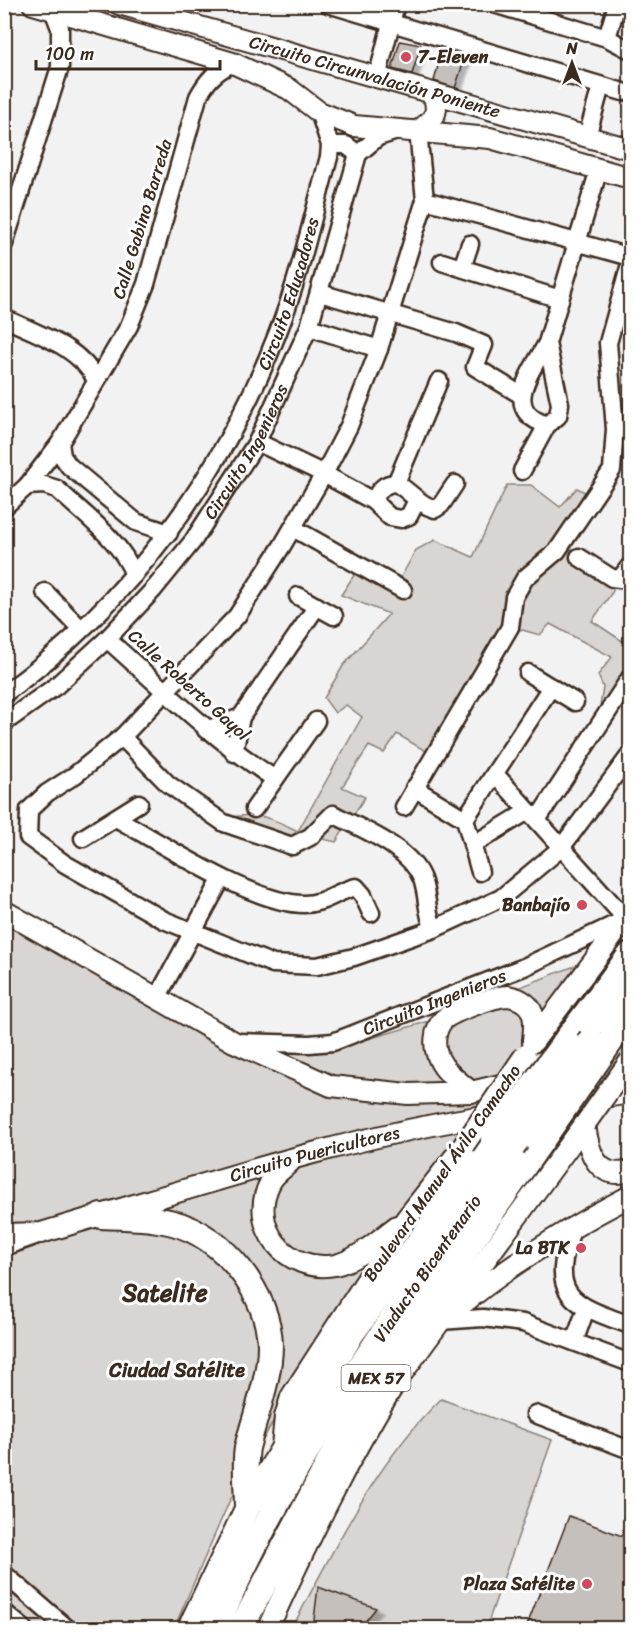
<svg xmlns="http://www.w3.org/2000/svg" width="635" height="1633" viewBox="0 0 635 1633" font-family="Sriracha,sans-serif">
<style>
.green{fill:#d8d5d2;stroke:#8a8078;stroke-width:1.5}
.building{fill:#c6c0bd;stroke:#3b2a1e;stroke-width:1.5;filter:url(#shadow)}
.lines{fill:none;stroke-linecap:round;stroke-linejoin:round}
.minor-casing{stroke:#3b2a1e;stroke-width:21}
.major-casing{stroke:#3b2a1e;stroke-width:24}
.highway-casing{stroke:#3b2a1e;stroke-width:28}
.minor{stroke:#fff;stroke-width:16}
.major{stroke:#fff;stroke-width:20}
.highway{stroke:#fff;stroke-width:24}
.major-bridge-casing{stroke:#3b2a1e;stroke-width:24;stroke-linecap:butt}
.highway-bridge-casing{stroke:#3b2a1e;stroke-width:28;stroke-linecap:butt}
.major-bridge{stroke:#fff;stroke-width:20}
.highway-bridge{stroke:#fff;stroke-width:24}
.poi-dot{fill:#d1495b;stroke:#fff;stroke-width:2}
.labels{text-anchor:middle;dominant-baseline:central;stroke-width:6;stroke-linejoin:round;paint-order:stroke}
.shield{fill:#fff;stroke:#766a62;stroke-width:1.5}
.shield-label{font-size:16px;font-weight:bold;fill:#3b2a1e}
.poi-label{font-size:18px;font-weight:bold;fill:#3b2a1e;stroke:#fff;text-anchor:end}
.street-label{font-size:18px;fill:#3b2a1e;stroke:#fff}
.neighbourhood-label{font-size:20px;font-weight:bold;fill:#3b2a1e;stroke:#fff}
.district-label{font-size:24px;font-weight:bold;fill:#3b2a1e;stroke:#fff}
</style>
<defs>
<filter id="shadow"><feDropShadow dx="6" dy="4" stdDeviation="1.5" flood-color="#0004"/></filter>
</defs>
<rect width="100%" height="100%" fill="#f3f2f2"/>
<filter id="ink" filterUnits="userSpaceOnUse"><feTurbulence type="fractalNoise" baseFrequency=".0167" numOctaves="2"/><feDisplacementMap in="SourceGraphic" scale="12" xChannelSelector="R" yChannelSelector="G"/><feConvolveMatrix kernelMatrix="1 2 1 2 8 2 1 2 1" color-interpolation-filters="sRGB"/></filter>
<g filter="url(#ink)">
<!-- green -->
<g class="green">
<path d="M507 485H531L560 507 577 488 600 500 568 548 611 573 613 591 592 621 630 646V698L617 712 600 707 603 687 598 675 612 657 550 624 540 635 515 628 439 759 397 734 384 753 369 746 342 787 365 797 336 842 318 838 290 857 229 825 228 818C258 811 271 818 298 831L362 717 346 705 335 713 324 698 343 666 389 614 341 595 360 566 396 586 416 550 435 540 473 557Z"/>
<path d="M5 918 212 1029 331 1050 443 1017 577 965 388 1238 332 1314 229 1502 174 1628H29L5 1609Z"/>
<path d="M441 1399 552 1440 486 1628H292C334 1549 376 1462 441 1399Z"/>
</g>
<!-- building -->
<g class="building">
<path d="M400 41 421 45 412 74 392 69Z"/>
<path d="M442 51 465 58 455 88 434 81Z"/>
<path d="M569 1516 630 1539V1628H526Z"/>
<path d="M318 1587 376 1608 360 1628H313Z"/>
<path d="M408 1622 425 1628H406Z"/>
</g>
<g class="lines">
<!-- minor casing -->
<g class="minor-casing">
<g id="minor">
<path d="M328 4 623 92"/>
<path d="M494 4 607 38 630 50"/>
<path d="M607 38 617 4"/>
<path d="M377 78 396 4"/>
<path d="M418 131 425 200 379 349 349 426 324 474 282 546 237 616 122 737 75 775 47 793 29 810 28 837 65 864 164 920 273 964 317 966 354 957 434 929 501 898 561 848 630 755"/>
<path d="M587 137 601 86"/>
<path d="M330 145H346L358 154"/>
<path d="M425 200 630 257"/>
<path d="M4 244 60 67V28L53 10"/>
<path d="M442 262 560 299"/>
<path d="M462 268 470 244"/>
<path d="M320 293 456 333 484 345 475 367 521 395"/>
<path d="M4 318C37 334 79 346 96 380"/>
<path d="M309 327 379 349"/>
<path d="M547 343C532 371 500 410 547 425L558 416 560 404 547 343 599 169"/>
<path d="M439 381 396 483C410 491 419 505 435 509L441 505 455 484"/>
<path d="M257 442 324 474 373 501 390 517 401 519 409 516 417 500"/>
<path d="M60 443 62 456 69 466 136 522 169 533"/>
<path d="M522 471 547 425"/>
<path d="M27 486 44 485 57 489C84 515 121 540 134 575"/>
<path d="M373 501C379 491 383 483 396 483"/>
<path d="M4 507 27 486 60 443 129 326 146 284 198 97C207 80 216 71 233 63"/>
<path d="M293 528 403 590"/>
<path d="M579 557 612 578 620 579 630 566"/>
<path d="M45 592 81 629"/>
<path d="M298 596 334 616"/>
<path d="M107 639C162 688 213 739 275 779"/>
<path d="M528 673 575 702"/>
<path id="s1" d="M4 694C129 604 223 475 278 332 300 276 313 215 329 157L330 145 319 112"/>
<path id="s2" d="M4 723 56 686 107 639 154 589 193 541 257 442 309 327 358 154 378 137 397 131"/>
<path d="M206 730 241 717"/>
<path d="M122 737 168 784 224 823 292 846 310 837 333 814C361 829 410 847 422 879 428 895 426 913 434 929"/>
<path d="M234 753 241 717 317 606"/>
<path d="M414 788 465 819 480 872"/>
<path d="M404 807 510 627 514 597 525 578 557 551 612 470 615 429 608 343 630 264"/>
<path d="M254 809 316 721"/>
<path d="M116 818C161 843 253 904 304 904 324 904 337 891 356 887L363 895 371 913"/>
<path d="M465 819 551 687"/>
<path d="M537 820 630 678"/>
<path d="M83 838 139 803"/>
<path d="M474 844 528 811"/>
<path d="M157 998 222 878"/>
<path id="s3" d="M238 1042 309 1044 333 1042 524 967 626 919 496 775"/>
<path d="M573 1227C548 1296 570 1304 630 1325"/>
<path d="M4 1247 35 1236"/>
<path d="M440 1321 483 1318 523 1323 630 1363"/>
<path d="M574 1342 586 1309"/>
<path d="M535 1414 630 1450"/>
<path d="M4 1574 67 1628"/>
<path d="M4 1612 23 1628"/>
</g>
</g>
<!-- major casing -->
<g class="major-casing">
<g id="major">
<path d="M33 4 233 63 289 89 319 112 354 126 490 138 630 178"/>
<path id="s4" d="M119 4 630 149"/>
<path d="M418 131C434 120 441 112 432 93"/>
<path d="M4 911 234 1042 331 1086 408 1094 471 1092 517 1081"/>
<path d="M533 1042 630 913"/>
<path d="M471 1092C460 1082 445 1073 439 1059 433 1047 434 1030 443 1020 451 1012 496 996 508 996 514 997 520 999 525 1003 537 1012 534 1028 533 1041"/>
<path d="M560 1104 630 1093"/>
<path d="M585 1124C588 1151 597 1181 630 1171"/>
<path d="M290 1162C284 1168 275 1174 271 1181 246 1226 287 1274 335 1265 358 1260 378 1240 397 1226"/>
<path id="s5" d="M4 1234 41 1233C191 1189 342 1137 496 1114"/>
<path d="M461 1305C514 1262 570 1227 630 1196"/>
<path d="M282 1447 285 1417 291 1397 406 1219 464 1145"/>
<path d="M268 1628C306 1545 346 1461 395 1383L585 1124"/>
</g>
</g>
<!-- highway casing -->
<g class="highway-casing">
<g id="highway">
<path d="M591 1039 630 985"/>
<path d="M566 1040 630 955"/>
<path d="M612 1040 630 1015"/>
<path d="M101 1216C125 1217 149 1217 173 1223 224 1236 269 1294 270 1345 270 1379 255 1415 247 1448 244 1466 247 1489 247 1507"/>
<path d="M190 1628 247 1509 351 1335 493 1139"/>
<path id="s6" d="M216 1628C292 1451 403 1303 513 1146"/>
<path d="M241 1628 364 1396 539 1145"/>
</g>
</g>
<!-- minor -->
<use href="#minor" class="minor"/>
<!-- major -->
<use href="#major" class="major"/>
<!-- highway -->
<use href="#highway" class="highway"/>
<!-- major-bridge casing -->
<g class="major-bridge-casing">
<g id="major-bridge">
<path d="M585 1124 630 1061"/>
<path d="M464 1145 525 1055"/>
</g>
</g>
<!-- highway-bridge casing -->
<g class="highway-bridge-casing">
<g id="highway-bridge">
<path d="M493 1139 566 1040"/>
<path d="M539 1145 612 1040"/>
<path d="M513 1146 591 1039"/>
</g>
</g>
<!-- major-bridge -->
<use href="#major-bridge" class="major-bridge"/>
<!-- highway-bridge -->
<use href="#highway-bridge" class="highway-bridge"/>
</g>
</g>
<!-- markers -->
<g class="poi-dot">
<circle cx="406" cy="57" r="6"/>
<circle cx="582" cy="905" r="6"/>
<circle cx="581" cy="1248" r="6"/>
<circle cx="587" cy="1584" r="6"/>
</g>
<g class="labels">
<!-- shield labels -->
<rect class="shield" x="341.5" y="1365" width="69" height="26" rx="4.5"/>
<g class="shield-label">
<text x="376" y="1378">MEX 57</text>
</g>
<!-- poi labels -->
<g class="poi-label">
<text x="418" y="57" text-anchor="start">7-Eleven</text>
<text x="570" y="905">Banbajío</text>
<text x="569" y="1248">La BTK</text>
<text x="575" y="1584">Plaza Satélite</text>
</g>
<!-- street labels -->
<g class="street-label">
<text stroke="none"><textPath href="#s4" startOffset="266">Circuito Circunvalación Poniente</textPath></text>
<text transform="translate(142 219) rotate(-73)">Calle Gabino Barreda</text>
<text stroke="none"><textPath href="#s1" startOffset="500">Circuito Educadores</textPath></text>
<text stroke="none"><textPath href="#s2" startOffset="368">Circuito Ingenieros</textPath></text>
<text transform="translate(189 685) rotate(42)">Calle Roberto Gayol</text>
<text stroke="none"><textPath href="#s3" startOffset="204">Circuito Ingenieros</textPath></text>
<text stroke="none"><textPath href="#s5" startOffset="322">Circuito Puericultores</textPath></text>
<text transform="translate(442 1173) rotate(-55)">Boulevard Manuel Ávila Camacho</text>
<text stroke="none"><textPath href="#s6" startOffset="418">Viaducto Bicentenario</textPath></text>
</g>
<!-- neighbourhood labels -->
<g class="neighbourhood-label">
<text x="177" y="1370">Ciudad Satélite</text>
</g>
<!-- district labels -->
<g class="district-label">
<text x="165" y="1293">Satelite</text>
</g>
</g>
<!-- margin -->
<rect width="635" height="1633" fill="none" stroke="#fff" stroke-width="24"/>
<rect x="12" y="12" width="611" height="1609" fill="none" stroke="#3b2a1e" stroke-width="2" filter="url(#ink)"/>
<!-- north arrow -->
<g transform="translate(572 63)" stroke="#ffffff" stroke-width="4.5" paint-order="stroke">
<path d="M0-4.5L10 22L0 15L-10 22Z" fill="#3b2a1e"/>
<text y="-9" font-size="16" font-weight="bold" text-anchor="middle" fill="#3b2a1e">N</text>
</g>
<!-- scale -->
<path d="M36 60v9h184v-9" fill="none" stroke="#3b2a1e" stroke-width="3"/>
<text x="45" y="60" font-size="18" fill="#3b2a1e" stroke="#ffffff" stroke-width="4.5" paint-order="stroke">100 m</text>
</svg>
